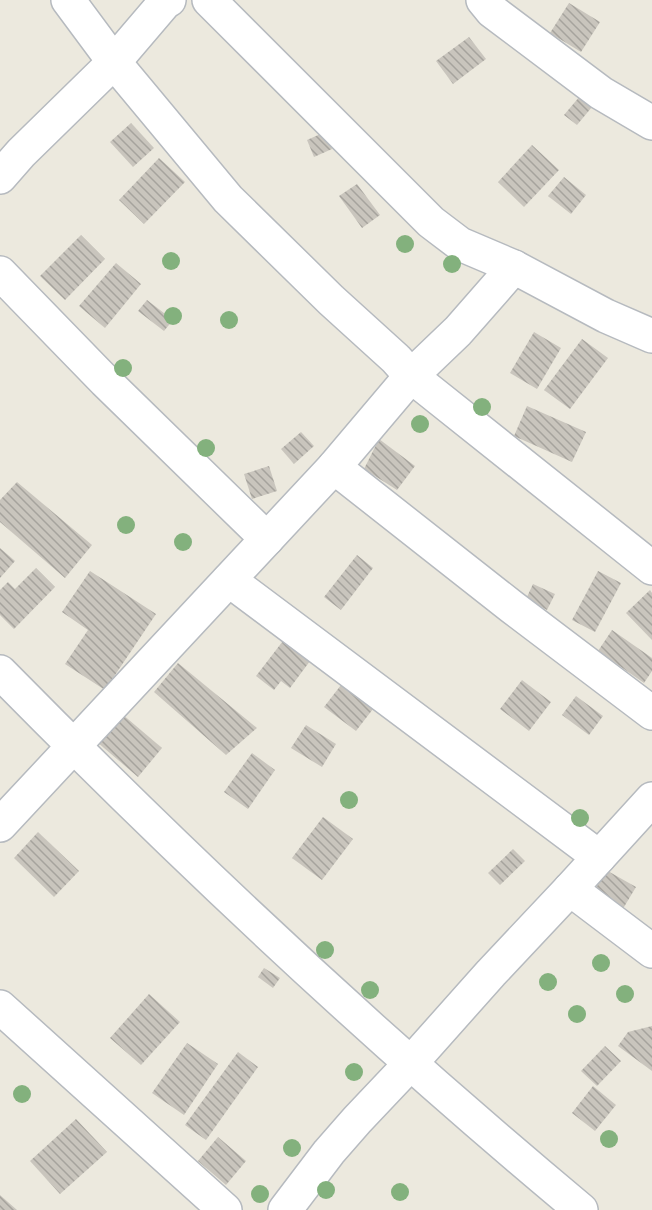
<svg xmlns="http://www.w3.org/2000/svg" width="652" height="1210" viewBox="0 0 652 1210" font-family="Roboto,sans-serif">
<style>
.building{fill:url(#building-back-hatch)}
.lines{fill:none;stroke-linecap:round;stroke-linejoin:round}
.minor-casing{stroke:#b6babf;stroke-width:36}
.minor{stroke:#fff;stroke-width:33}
.tree{fill:#83b17d}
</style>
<defs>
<pattern id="building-back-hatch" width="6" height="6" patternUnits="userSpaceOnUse" patternTransform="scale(1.5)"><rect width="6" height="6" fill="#c9c5bd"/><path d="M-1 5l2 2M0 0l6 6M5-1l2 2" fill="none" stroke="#a6a39d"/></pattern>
</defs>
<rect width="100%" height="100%" fill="#ece9de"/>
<!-- building -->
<g class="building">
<path d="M569 3 600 22 581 52 550 33Z"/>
<path d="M469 37 486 59 453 84 436 61Z"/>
<path d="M580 96 592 107 577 125 564 115Z"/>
<path d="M131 123 154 148 133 167 110 142Z"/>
<path d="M325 132 332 149 314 157 307 140Z"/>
<path d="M532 145 559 170 524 207 498 182Z"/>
<path d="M159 158 185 182 144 224 119 200Z"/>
<path d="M564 177 586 195 571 214 548 196Z"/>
<path d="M357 184 380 215 362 228 339 196Z"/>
<path d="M81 235 105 259 65 300 40 276Z"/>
<path d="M116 263 141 284 105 328 79 306Z"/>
<path d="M147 300 173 320 164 331 138 311Z"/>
<path d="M534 332 561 348 537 389 510 373Z"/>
<path d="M582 339 608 358 570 409 544 390Z"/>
<path d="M527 406 586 432 572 462 514 436Z"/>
<path d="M301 432 314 446 294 464 281 449Z"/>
<path d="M379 439 415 466 397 490 364 469Z"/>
<path d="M269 466 277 491 252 499 244 474Z"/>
<path d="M17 482 92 545 65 578 0 522V500Z"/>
<path d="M0 548 15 561 0 578Z"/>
<path d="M357 555 373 568 341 610 324 597Z"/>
<path d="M36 568 55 587 14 629 0 615V590L8 582 15 589Z"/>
<path d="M90 571 156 614 105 690 65 664 88 630 62 612Z"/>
<path d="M598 571 621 583 595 632 572 620Z"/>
<path d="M533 584 555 594 547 610 526 599Z"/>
<path d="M650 590 652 593V640L626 613Z"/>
<path d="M612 630 652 658V671L644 683 598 651Z"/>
<path d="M286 637 313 657 290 688 281 681 274 690 256 676Z"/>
<path d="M178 663 257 728 226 755 154 692Z"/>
<path d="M522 680 551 702 529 731 500 709Z"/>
<path d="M341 685 373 709 356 731 324 707Z"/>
<path d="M576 696 603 716 589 735 562 715Z"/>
<path d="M122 714 162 748 138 777 97 742Z"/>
<path d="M306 725 336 744 322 767 291 748Z"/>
<path d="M252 753 275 770 248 809 224 792Z"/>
<path d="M323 817 353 839 322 880 292 858Z"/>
<path d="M38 832 79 871 54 897 14 858Z"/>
<path d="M513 849 525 861 500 885 488 873Z"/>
<path d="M606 870 636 887 621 912 592 895Z"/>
<path d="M264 968 280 978 273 988 258 977Z"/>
<path d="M149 994 180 1022 141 1065 110 1038Z"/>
<path d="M652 1026V1071L618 1046 628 1032Z"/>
<path d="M187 1043 218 1064 184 1115 152 1093Z"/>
<path d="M605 1046 621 1061 597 1086 581 1071Z"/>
<path d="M238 1052 258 1067 206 1140 185 1125Z"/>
<path d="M593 1086 616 1105 595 1131 572 1113Z"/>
<path d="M76 1119 107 1152 60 1194 30 1161Z"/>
<path d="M218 1137 246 1161 226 1185 198 1161Z"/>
<path d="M0 1195 17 1210H0Z"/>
</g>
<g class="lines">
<!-- minor casing -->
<g class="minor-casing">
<g id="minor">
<path d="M68 0 114 62 228 199 331 300 396 359 411 376 652 568"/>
<path d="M209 0 431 222 460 244 514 267 606 316 652 336"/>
<path d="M483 0 492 11 601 93 652 123"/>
<path d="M0 177 21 153 114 62 166 1 169 0"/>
<path d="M0 273 105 381 267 539"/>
<path d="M334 467 512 607 652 713"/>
<path d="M229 580 599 857"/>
<path d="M0 672C185 860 378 1041 581 1210"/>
<path d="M0 825 334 467 411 376 458 331 514 267"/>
<path d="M570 889 652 951"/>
<path d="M0 1007 225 1210"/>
<path d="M285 1210 329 1152 357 1120 410 1064 491 973 570 889 652 799"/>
</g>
</g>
<!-- minor -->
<use href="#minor" class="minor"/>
</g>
<!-- trees -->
<g class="tree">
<circle cx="405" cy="244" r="9"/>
<circle cx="171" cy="261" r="9"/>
<circle cx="452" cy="264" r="9"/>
<circle cx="173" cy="316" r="9"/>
<circle cx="229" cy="320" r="9"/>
<circle cx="123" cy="368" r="9"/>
<circle cx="482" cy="407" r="9"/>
<circle cx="420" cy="424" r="9"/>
<circle cx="206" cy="448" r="9"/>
<circle cx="126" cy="525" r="9"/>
<circle cx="183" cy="542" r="9"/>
<circle cx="349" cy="800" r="9"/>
<circle cx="580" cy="818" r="9"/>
<circle cx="325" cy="950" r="9"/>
<circle cx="601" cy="963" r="9"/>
<circle cx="548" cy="982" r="9"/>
<circle cx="370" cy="990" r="9"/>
<circle cx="625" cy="994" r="9"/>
<circle cx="577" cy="1014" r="9"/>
<circle cx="354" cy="1072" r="9"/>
<circle cx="22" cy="1094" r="9"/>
<circle cx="609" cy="1139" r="9"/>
<circle cx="292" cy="1148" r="9"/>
<circle cx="326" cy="1190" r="9"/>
<circle cx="400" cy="1192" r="9"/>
<circle cx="260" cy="1194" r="9"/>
</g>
</svg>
